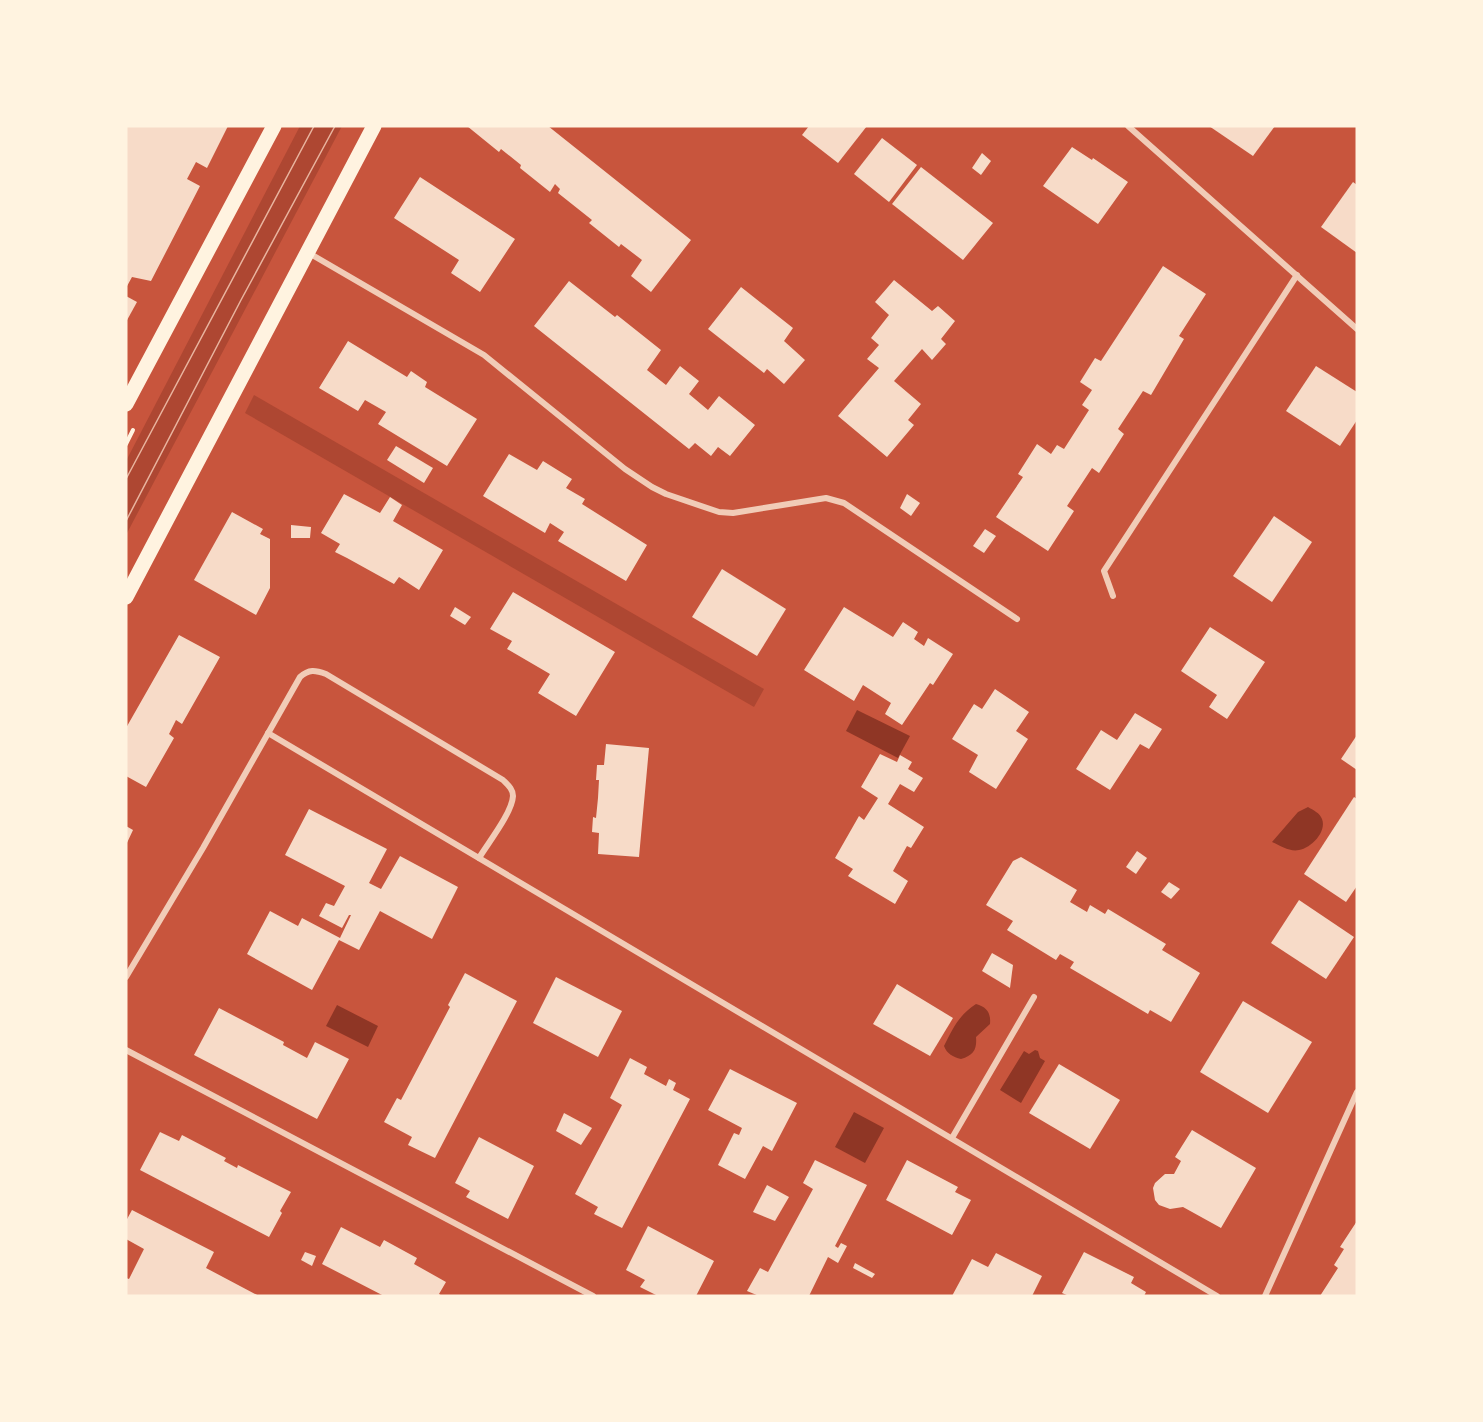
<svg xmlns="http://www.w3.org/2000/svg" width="1483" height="1422" viewBox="0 0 1483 1422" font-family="'Varela Round',sans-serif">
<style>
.green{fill:#ae4732}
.water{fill:#8f3625}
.building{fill:#f7dbc8}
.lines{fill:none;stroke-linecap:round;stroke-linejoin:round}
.path{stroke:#fff3e0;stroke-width:4}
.minor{stroke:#f1ccb7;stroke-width:6}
.primary{stroke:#fff3e0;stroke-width:15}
.tram{stroke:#e9b49f;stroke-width:1.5}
</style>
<rect width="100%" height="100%" fill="#c8553d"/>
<!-- green -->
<g class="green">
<path d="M300 126H342L126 535V461Z"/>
<path d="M254 395 764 689 754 707 245 413Z"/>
</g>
<!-- water -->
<g class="water">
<path d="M857 710 910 736 898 758 846 731Z"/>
<path d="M1308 807C1313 810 1320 813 1322 819 1327 832 1311 848 1299 850 1290 852 1281 846 1272 842L1298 812Z"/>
<path d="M976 1004C987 1007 991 1013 990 1024L976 1037C977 1049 974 1055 961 1059 953 1057 947 1054 944 1046 953 1028 959 1015 976 1004Z"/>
<path d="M337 1005 378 1026 368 1047 326 1026Z"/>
<path d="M1035 1050 1038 1051 1040 1058 1045 1061 1021 1103 1000 1090 1024 1051 1029 1054Z"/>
<path d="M854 1112 884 1128 865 1163 835 1147Z"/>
</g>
<!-- building -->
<g class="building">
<path d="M126 126H228L207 168 196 162 187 179 200 186 151 281 132 277 126 288Z"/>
<path d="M467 126H548L691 240 651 292 631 276 642 260 621 244 619 247 589 223 592 220 558 193 560 189 555 184 550 192 520 168 521 165 501 149 499 152Z"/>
<path d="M809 126H867L838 163 802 135Z"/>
<path d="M1209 126H1275L1253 156Z"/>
<path d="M882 138 917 165 889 202 854 174Z"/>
<path d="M1072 147 1092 160 1093 158 1128 182 1098 224 1043 186Z"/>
<path d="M982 153 991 161 981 175 972 168Z"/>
<path d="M921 167 993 223 963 260 892 204Z"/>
<path d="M420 177 515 239 480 292 451 273 459 260 394 218Z"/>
<path d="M1353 182 1357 185V253L1321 227Z"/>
<path d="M1163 266 1206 294 1179 336 1184 339 1151 395 1143 391 1118 429 1124 434 1099 473 1092 468 1067 506 1074 511 1048 551 996 517 1023 477 1018 474 1037 444 1051 454 1057 445 1064 449 1089 410 1082 405 1092 390 1080 382 1095 358 1101 361Z"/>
<path d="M894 280 932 311 938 306 955 321 941 339 946 344 932 360 922 349 894 381 921 404 908 420 914 425 887 457 838 416 879 368 867 359 879 345 871 338 889 315 875 302Z"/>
<path d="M569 281 615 317 617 315 661 350 647 370 666 385 680 366 699 381 689 394 708 410 719 396 755 425 730 456 718 447 711 456 695 443 689 449 534 326Z"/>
<path d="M741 287 793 328 784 341 805 360 784 384 767 369 764 373 708 329Z"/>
<path d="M126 296 137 302 126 322Z"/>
<path d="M348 341 407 377 411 371 427 382 425 387 477 419 447 466 378 424 386 412 365 400 358 411 319 388Z"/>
<path d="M1316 366 1357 392V420L1340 446 1286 411Z"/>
<path d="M396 446 433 468 424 483 387 460Z"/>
<path d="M509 454 537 470 543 461 572 479 566 488 585 499 582 504 647 545 626 581 558 541 564 532 550 523 545 533 483 496Z"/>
<path d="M344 494 380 513 390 497 402 505 393 521 443 550 419 590 399 577 394 584 347 558 335 552 340 544 321 533Z"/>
<path d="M907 494 920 503 911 516 900 508Z"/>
<path d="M232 512 263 529 260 534 270 539V588L256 615 194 580Z"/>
<path d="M1274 516 1312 542 1272 602 1233 576Z"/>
<path d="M291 525 311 527 310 538H291Z"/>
<path d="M985 529 996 536 984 553 973 546Z"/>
<path d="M722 569 786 609 757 656 692 617Z"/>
<path d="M513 592 615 652 576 716 538 693 550 674 507 649 512 641 490 629Z"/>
<path d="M455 607 471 617 465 625 450 616Z"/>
<path d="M844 607 893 637 903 622 918 632 914 639 924 646 928 638 953 654 933 685 930 683 902 725 885 714 891 703 863 685 854 701 804 670Z"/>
<path d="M1210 627 1265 662 1227 719 1209 707 1217 695 1181 671Z"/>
<path d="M179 635 220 657 182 724 176 720 169 734 174 738 146 787 126 776V728Z"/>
<path d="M995 689 1029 712 1016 731 1028 739 996 789 969 772 978 755 952 739 974 704 982 709Z"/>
<path d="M1135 713 1162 729 1149 749 1140 744 1110 790 1076 769 1101 730 1117 740Z"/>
<path d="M1357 735V770L1341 759Z"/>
<path d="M606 744 649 748 639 857 598 854 599 833 592 832 593 817 596 818 598 798 599 780H596L597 765H604Z"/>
<path d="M880 754 897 762 900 755 912 762 908 769 923 778 914 792 900 784 888 804 924 827 911 848 907 846 893 871 908 881 895 904 848 876 853 869 835 858 859 816 864 820 878 798 861 787Z"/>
<path d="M1354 797 1357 799V886L1346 902 1304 874Z"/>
<path d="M309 809 387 849 369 883 381 889 400 856 458 887 432 939 380 911 359 950 339 940 312 990 247 954 270 911 298 926 302 918 340 938 351 915H349L342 928 319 916 326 903 334 906 345 886 285 855Z"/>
<path d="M126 826 133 830 126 845Z"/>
<path d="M1137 851 1147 858 1136 874 1126 867Z"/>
<path d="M1021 857 1077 890 1070 902 1087 912 1090 905 1105 914 1108 909 1166 944 1162 950 1200 973 1171 1022 1150 1010 1148 1014 1070 968 1074 962 1060 954 1056 960 1007 930 1013 921 986 905 1013 861Z"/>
<path d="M1169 882 1180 889 1171 899 1161 892Z"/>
<path d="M1299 900 1354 937 1326 979 1271 943Z"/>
<path d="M992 953 1013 965 1010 988 982 971Z"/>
<path d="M465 973 517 1001 435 1158 408 1145 412 1137 384 1122 397 1098 401 1100 450 1007 448 1005Z"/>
<path d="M556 977 622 1011 598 1057 533 1023Z"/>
<path d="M897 984 953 1018 930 1056 873 1024Z"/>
<path d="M1243 1001 1312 1042 1268 1113 1200 1072Z"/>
<path d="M219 1008 284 1042 283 1045 307 1058 315 1042 349 1059 317 1119 194 1055Z"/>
<path d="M630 1058 647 1067 644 1074 666 1086 669 1079 676 1083 673 1090 690 1099 622 1228 594 1214 598 1207 575 1194 622 1105 610 1098Z"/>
<path d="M1059 1064 1120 1100 1090 1149 1029 1113Z"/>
<path d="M730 1069 797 1103 772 1151 763 1146 745 1179 718 1165 734 1133 739 1135 742 1128 708 1110Z"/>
<path d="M564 1113 592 1128 581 1145 556 1131Z"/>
<path d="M1192 1130 1256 1168 1221 1228 1183 1207 1170 1209 1159 1205 1155 1200 1153 1188 1155 1183 1165 1174H1174L1181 1161 1175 1157Z"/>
<path d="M160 1132 179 1141 182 1135 226 1158 224 1161 237 1168 238 1165 291 1192 280 1211 282 1213 269 1237 140 1170Z"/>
<path d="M479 1137 534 1166 508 1219 466 1197 470 1191 455 1183Z"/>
<path d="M815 1160 867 1185 835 1246 838 1248 841 1243 847 1246 838 1263 828 1257 809 1296H759L747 1291 760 1268 768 1272 813 1189 803 1183Z"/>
<path d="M907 1160 958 1187 955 1192 971 1200 952 1235 886 1200Z"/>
<path d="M767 1185 789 1197 775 1221 753 1212Z"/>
<path d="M132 1210 214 1252 206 1268 259 1296H126V1278L129 1279 144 1249 126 1239V1221Z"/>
<path d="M1357 1221V1296H1320L1338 1268 1334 1265 1344 1249 1340 1247Z"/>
<path d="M648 1226 714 1261 696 1296H658L640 1287 645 1280 626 1270Z"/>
<path d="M341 1227 380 1247 384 1240 417 1258 414 1264 446 1282 439 1294 442 1296H384L322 1264Z"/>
<path d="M305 1252 316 1256 312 1266 301 1260Z"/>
<path d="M1084 1252 1134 1277 1131 1283 1146 1292 1144 1296H1069L1062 1293Z"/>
<path d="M996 1253 1042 1276 1032 1296H952L972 1259 988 1267Z"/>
<path d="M855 1263 875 1274 872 1278 853 1268Z"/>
</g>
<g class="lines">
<!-- path -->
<path class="path" d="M126 444 133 430"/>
<!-- minor -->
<g class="minor">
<path d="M1128 126 1357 329"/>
<path d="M307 252 484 355 625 469 652 487 666 494 719 512 733 513 826 498 844 503 1017 619"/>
<path d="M1113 596 1104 571 1297 275"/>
<path d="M268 733 1217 1296"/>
<path d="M126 977 203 848 300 677C309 669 315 670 326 674L503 780C508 785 513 789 513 796 512 813 488 843 479 858"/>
<path d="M126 1050 593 1296"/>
<path d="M952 1138 1034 997"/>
<path d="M1265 1296 1357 1092"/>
</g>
<!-- primary -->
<g class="primary">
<path d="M126 404 274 126"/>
<path d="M126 597 374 126"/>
</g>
<!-- tram -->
<g class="tram">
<path d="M126 479 314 126"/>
<path d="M126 521 241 300 335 126"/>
</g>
</g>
<!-- border -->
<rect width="1483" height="1422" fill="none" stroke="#fff3e0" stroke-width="255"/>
</svg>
